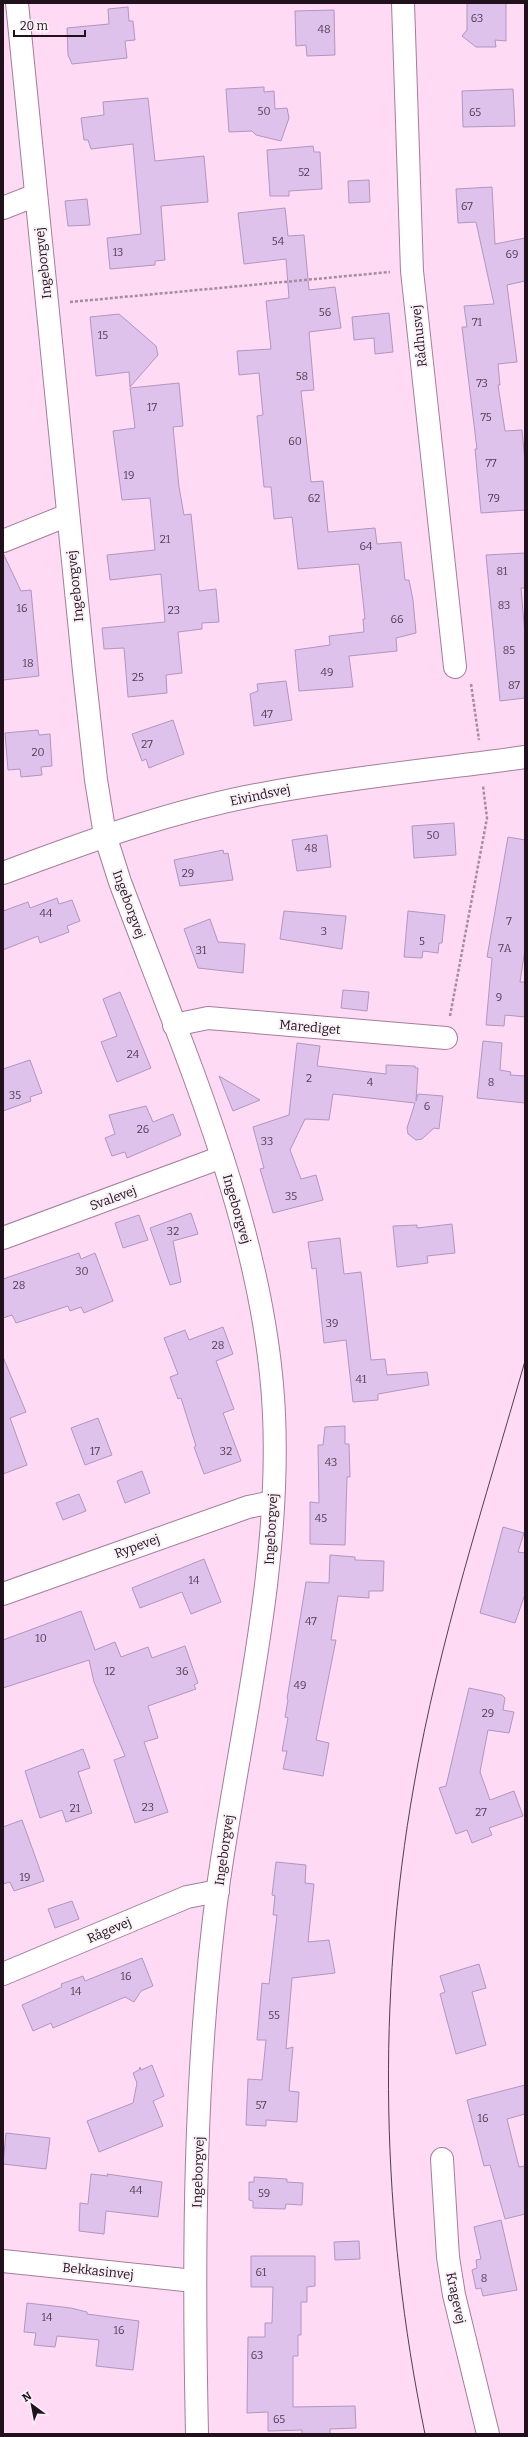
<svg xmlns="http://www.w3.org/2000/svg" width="528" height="2437" viewBox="0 0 528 2437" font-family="Bitter,serif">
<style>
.building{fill:#dfc2ec;stroke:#b296bf}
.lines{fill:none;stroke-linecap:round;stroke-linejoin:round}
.minor-casing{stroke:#a57d9b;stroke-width:24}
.path{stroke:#a78ca1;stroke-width:2.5;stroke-dasharray:3 2;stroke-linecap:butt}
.minor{stroke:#fff;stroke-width:22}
.tram{stroke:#523e4e;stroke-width:1}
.labels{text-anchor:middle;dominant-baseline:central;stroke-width:4;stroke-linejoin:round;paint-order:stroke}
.number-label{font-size:11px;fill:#503d51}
.street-label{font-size:13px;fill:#20111d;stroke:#faf1f7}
</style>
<rect width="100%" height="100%" fill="#fedaf5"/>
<!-- building -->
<g class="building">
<path d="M467 3H506V41L495 40 496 47H476L462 36 467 30Z"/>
<path d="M128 7 129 21H133L135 40 125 41 127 58 72 64 68 55 67 28 109 24 108 9Z"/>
<path d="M334 10 335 55 307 56 306 45 296 46 295 11Z"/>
<path d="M264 87V92L274 91 275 109 287 108 289 118 281 141 256 135 252 131 229 132 226 89Z"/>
<path d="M513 89 515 126 463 127 462 91Z"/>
<path d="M148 98 155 161 204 156 208 202 161 206 165 260 155 261V265L110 269 107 238 141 234 133 144 91 149 88 140H84L81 118 104 115 103 102Z"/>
<path d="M313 146 314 152H320L322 189 289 191V196H270L267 150Z"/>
<path d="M369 180 370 202 349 203 348 181Z"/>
<path d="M492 187 495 244 525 238V281L507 285 517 362 498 364 500 385H498L505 431 522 430 525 462V510L481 513 475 449H477L462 327H467L464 306 494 304 476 222 458 223 456 189Z"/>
<path d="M87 199 90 225 68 226 65 201Z"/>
<path d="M285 208 288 236 304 235 309 290 335 287 341 328 309 332 314 390 301 391 311 482 323 481 328 532 375 528 377 544 401 542 405 580H409L413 600 416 633 396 638 397 651 349 656 353 687 299 691 295 650 330 645 329 636 364 632 363 619H365L359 564 298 569 292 517 274 519 271 487H264L257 416 263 415 259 373 239 375 237 351 271 349 266 301 289 298 286 259 244 264 238 213Z"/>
<path d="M389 313 393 352 375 354 374 338 354 340 352 317Z"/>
<path d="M119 314 156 346 158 355 130 387 129 372 96 376 90 317Z"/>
<path d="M179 383 183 426 173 427 179 487 184 515 191 514 199 591 216 589 219 622 202 623V629L178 632 182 673 166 675 167 693 128 697 124 648 104 649 102 628 165 622 161 574 110 580 107 555 155 550 150 498 122 500 113 431 135 428 130 388Z"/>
<path d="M3 553 21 591 31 590 39 676 3 680Z"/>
<path d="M525 553V588H521L525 635V698L500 701 486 555Z"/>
<path d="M286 681 292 720 254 726 250 694 258 691 257 684Z"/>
<path d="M173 720 184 754 149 768 146 759 142 761 132 734Z"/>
<path d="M38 730 39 735 50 734 52 766 41 767 42 775 21 777 20 769 8 770 5 733Z"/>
<path d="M454 823 456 855 414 858 412 826Z"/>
<path d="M327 835 331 867 297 871 292 840Z"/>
<path d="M508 837 525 840V949L520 982H525V1017L505 1015 504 1026 486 1025 492 958 487 957Z"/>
<path d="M223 850 224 854 228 853 233 880 180 886 174 860Z"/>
<path d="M57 898 59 904 72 900 80 921 67 926 69 932 40 943 38 936 3 950V911L28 902 30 908Z"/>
<path d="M284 911 346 916 342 949 280 939Z"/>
<path d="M408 911 445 915 442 943H439L438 953 423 951 422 958 404 957Z"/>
<path d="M210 919 218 942 245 944 243 973 198 968 184 929Z"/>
<path d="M343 990 369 992 367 1011 341 1008Z"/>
<path d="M120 992 151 1068 117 1082 101 1042 117 1036 103 999Z"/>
<path d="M483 1041 502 1043 500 1070 511 1072 510 1075 525 1076V1103L477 1098Z"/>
<path d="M297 1043 320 1046 317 1066 386 1074V1065L415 1066V1068H418L416 1101 418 1094 443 1096 439 1129 434 1128 422 1139 416 1140 408 1134 407 1128 415 1103 333 1094 329 1120 305 1119 290 1150 301 1179 316 1175 323 1200 273 1213 260 1169 264 1168 253 1127 289 1115Z"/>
<path d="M30 1060 42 1093 30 1097 31 1101 3 1111V1069Z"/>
<path d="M219 1076 260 1100 233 1111Z"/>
<path d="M146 1106 153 1122 173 1114 181 1135 127 1158 125 1152 112 1156 105 1138 115 1134 109 1115Z"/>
<path d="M191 1213 198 1234 173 1241 181 1282 170 1285 150 1228Z"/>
<path d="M139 1215 148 1240 123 1248 115 1223Z"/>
<path d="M452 1224 455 1253 427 1256 428 1263 397 1267 393 1226 417 1225V1228Z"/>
<path d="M340 1238 344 1274 361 1272 371 1360 385 1359 387 1375 427 1372 429 1385 378 1394V1400L353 1402 346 1340 324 1343 316 1268 312 1269 308 1242Z"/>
<path d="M79 1253 81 1259 95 1253 113 1301 84 1313 81 1307 70 1311 68 1306 16 1323 12 1315 3 1318V1279Z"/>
<path d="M223 1327 233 1354 216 1361 234 1409 223 1413 241 1461 204 1474 194 1447 196 1446 181 1398 178 1399 170 1377 178 1374 164 1338 185 1330 189 1340Z"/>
<path d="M3 1357 26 1412 10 1418 27 1465 3 1474Z"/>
<path d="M98 1418 112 1455 85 1465 71 1428Z"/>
<path d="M345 1426V1444H349L350 1475V1477H347L345 1545 310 1544V1502L319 1503 318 1445H323L325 1427Z"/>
<path d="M142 1471 150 1493 125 1503 117 1481Z"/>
<path d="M79 1494 86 1511 63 1520 56 1503Z"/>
<path d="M503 1527 524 1533 518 1552 525 1553V1594L515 1623 480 1613Z"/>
<path d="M330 1555 355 1557V1560L384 1561 383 1591H369V1598L338 1596 331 1640H336L316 1740 329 1743 323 1776 283 1769 287 1751H282L288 1718 285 1717 288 1700 287 1699 306 1582 329 1583Z"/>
<path d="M204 1559 221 1602 191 1614 182 1592 140 1608 132 1588Z"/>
<path d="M81 1611 95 1650 115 1642 121 1657 148 1647 152 1658 185 1646 198 1683 194 1685 196 1689 148 1706 158 1738 144 1742 168 1812 135 1823 114 1760 125 1756 94 1682 89 1660 3 1688V1640Z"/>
<path d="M469 1688 502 1695 505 1698 503 1710 514 1712 509 1733 488 1730 480 1772 490 1800 514 1791 523 1816 489 1828 492 1835 472 1843 467 1830 456 1834 439 1788 446 1786Z"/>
<path d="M83 1749 90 1768 78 1772 92 1813 66 1822 62 1810 40 1818 25 1771Z"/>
<path d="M22 1820 44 1881 14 1891 10 1882 3 1884V1827Z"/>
<path d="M276 1862 306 1865 305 1883 314 1884 308 1942 329 1940 335 1973 292 1978 286 2049 293 2047 289 2091 299 2092 297 2122 266 2120V2126L246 2125 248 2079 262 2080 266 2040H257L262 1983 269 1984 277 1915H273L275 1896 272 1895Z"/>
<path d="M72 1901 79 1919 55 1928 48 1909Z"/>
<path d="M142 1958 153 1986 141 1991 134 2002 125 1997 53 2028 51 2023 33 2031 22 2005 62 1987 61 1984 83 1976 85 1981Z"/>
<path d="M479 1964 486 1988 472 1992 486 2045 456 2054 440 1994 445 1992 440 1976Z"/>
<path d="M152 2065 164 2096 153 2101 163 2126 99 2152 87 2121 133 2103 137 2083 133 2073 139 2070 140 2067 141 2070Z"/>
<path d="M525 2085V2114L507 2119 519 2167 525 2166V2214L505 2219 490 2165 484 2166 467 2100Z"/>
<path d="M6 2133 50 2138 46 2169 3 2164Z"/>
<path d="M91 2174 108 2176 107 2174 162 2182 158 2217 106 2211 104 2234 79 2231 80 2203 88 2204Z"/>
<path d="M254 2177 287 2179V2182L303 2183 302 2205 286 2204 285 2209 253 2208V2201L249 2200V2182H254Z"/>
<path d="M501 2220 517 2290 483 2296 481 2288 476 2289 472 2270 477 2268 476 2260 481 2259 474 2227Z"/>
<path d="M359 2241 360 2259 335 2260 334 2242Z"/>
<path d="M251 2256H315V2286L307 2287V2302H301V2335H298V2356H293V2407L355 2406 356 2428 330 2429V2434H302V2430L268 2431V2412L247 2413 248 2337H265V2323H272L273 2287H251Z"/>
<path d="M27 2303 71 2308 87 2312V2314L139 2321 133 2370 96 2366 99 2340 57 2336 55 2347 34 2345 36 2333 24 2332Z"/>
</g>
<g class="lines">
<!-- minor casing -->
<g class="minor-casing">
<g id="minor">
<path d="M17 3 84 671 96 780 105 835 120 882C183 1050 266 1233 274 1414 281 1573 240 1730 218 1887 194 2067 193 2252 197 2434"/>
<path d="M403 3 412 271 455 667"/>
<path d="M3 208 36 195"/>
<path d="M3 541 68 515"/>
<path d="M3 873C89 841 176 809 267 793 352 777 439 769 525 757"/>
<path d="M174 1025 208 1018 446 1038"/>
<path d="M3 1238 222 1157"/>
<path d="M3 1594 248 1507 273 1502"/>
<path d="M3 1974 187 1897 218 1891"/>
<path d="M442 2159 448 2257 454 2295 488 2434"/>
<path d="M3 2261 194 2281"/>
</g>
</g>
<!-- path -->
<g class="path">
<path d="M70 302 390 272"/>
<path d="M471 684 479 740"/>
<path d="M450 1016 487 818 483 786"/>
</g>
<!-- minor -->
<use href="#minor" class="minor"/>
<!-- tram -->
<path class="tram" d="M425 2434C381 2220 376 2000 414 1785 439 1641 485 1501 525 1361"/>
</g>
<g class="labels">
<!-- number labels -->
<g class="number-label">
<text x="477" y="18">63</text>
<text x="324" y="29">48</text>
<text x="264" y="111">50</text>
<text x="475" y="112">65</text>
<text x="304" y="172">52</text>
<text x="467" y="206">67</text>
<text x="278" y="241">54</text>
<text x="118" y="252">13</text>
<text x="512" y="254">69</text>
<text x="325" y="312">56</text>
<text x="477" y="322">71</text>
<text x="103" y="335">15</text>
<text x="302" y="376">58</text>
<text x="482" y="383">73</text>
<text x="152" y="407">17</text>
<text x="486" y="417">75</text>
<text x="295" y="441">60</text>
<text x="491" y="463">77</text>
<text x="129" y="475">19</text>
<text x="314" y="498">62</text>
<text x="494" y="498">79</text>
<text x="165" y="539">21</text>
<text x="366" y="546">64</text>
<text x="502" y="571">81</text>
<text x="504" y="605">83</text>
<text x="22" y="608">16</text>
<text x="174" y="610">23</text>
<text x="397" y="619">66</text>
<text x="509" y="650">85</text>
<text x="28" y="663">18</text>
<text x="327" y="672">49</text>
<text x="138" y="677">25</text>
<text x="514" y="685">87</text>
<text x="267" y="714">47</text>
<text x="147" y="744">27</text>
<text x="38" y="752">20</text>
<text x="433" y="835">50</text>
<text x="311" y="848">48</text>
<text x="188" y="873">29</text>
<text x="46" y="913">44</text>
<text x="509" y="921">7</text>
<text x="324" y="931">3</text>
<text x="422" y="941">5</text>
<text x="505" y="948">7A</text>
<text x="201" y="950">31</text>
<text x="499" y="997">9</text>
<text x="133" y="1054">24</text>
<text x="309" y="1078">2</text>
<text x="370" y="1082">4</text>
<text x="491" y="1082">8</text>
<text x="15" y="1095">35</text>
<text x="427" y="1106">6</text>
<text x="143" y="1129">26</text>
<text x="267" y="1141">33</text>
<text x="291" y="1196">35</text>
<text x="173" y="1231">32</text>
<text x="82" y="1271">30</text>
<text x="19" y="1285">28</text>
<text x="332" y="1323">39</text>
<text x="218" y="1345">28</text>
<text x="361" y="1379">41</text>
<text x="95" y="1451">17</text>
<text x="226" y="1451">32</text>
<text x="331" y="1462">43</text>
<text x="321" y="1518">45</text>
<text x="194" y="1580">14</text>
<text x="311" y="1621">47</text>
<text x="41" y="1638">10</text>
<text x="110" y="1671">12</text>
<text x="182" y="1671">36</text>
<text x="300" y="1685">49</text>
<text x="488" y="1713">29</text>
<text x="148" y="1807">23</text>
<text x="75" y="1808">21</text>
<text x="481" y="1812">27</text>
<text x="25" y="1877">19</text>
<text x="126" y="1976">16</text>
<text x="76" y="1991">14</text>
<text x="274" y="2015">55</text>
<text x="261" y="2105">57</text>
<text x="483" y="2118">16</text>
<text x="136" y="2190">44</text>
<text x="264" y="2193">59</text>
<text x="261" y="2272">61</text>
<text x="484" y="2278">8</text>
<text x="47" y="2317">14</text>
<text x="119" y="2330">16</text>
<text x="257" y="2355">63</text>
<text x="279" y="2419">65</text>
</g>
<!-- street labels -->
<g class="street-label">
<text transform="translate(43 263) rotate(-96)">Ingeborgvej</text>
<text transform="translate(419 336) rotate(-96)">Rådhusvej</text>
<text transform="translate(75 586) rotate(-96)">Ingeborgvej</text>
<text transform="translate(260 795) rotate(-12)">Eivindsvej</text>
<text transform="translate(129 904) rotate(70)">Ingeborgvej</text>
<text transform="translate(310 1027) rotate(5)">Marediget</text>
<text transform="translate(113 1198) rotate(-20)">Svalevej</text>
<text transform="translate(237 1209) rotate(74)">Ingeborgvej</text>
<text transform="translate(271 1529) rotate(-87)">Ingeborgvej</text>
<text transform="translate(137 1546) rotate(-20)">Rypevej</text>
<text transform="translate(224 1850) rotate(-82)">Ingeborgvej</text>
<text transform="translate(109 1930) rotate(-23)">Rågevej</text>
<text transform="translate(198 2172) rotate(-88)">Ingeborgvej</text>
<text transform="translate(98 2271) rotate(6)">Bekkasinvej</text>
<text transform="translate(456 2298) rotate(78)">Kragevej</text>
</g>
</g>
<!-- border -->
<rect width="528" height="2437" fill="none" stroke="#20111d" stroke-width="8"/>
<!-- north arrow -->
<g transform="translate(32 2405) rotate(328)" stroke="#faf1f7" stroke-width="3" paint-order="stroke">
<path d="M0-3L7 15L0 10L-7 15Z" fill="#20111d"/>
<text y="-6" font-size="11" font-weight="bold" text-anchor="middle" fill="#20111d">N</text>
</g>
<!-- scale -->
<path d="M14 30v6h71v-6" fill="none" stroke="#20111d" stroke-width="2"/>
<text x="20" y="30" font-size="12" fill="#20111d" stroke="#faf1f7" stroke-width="3" paint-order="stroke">20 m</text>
</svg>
